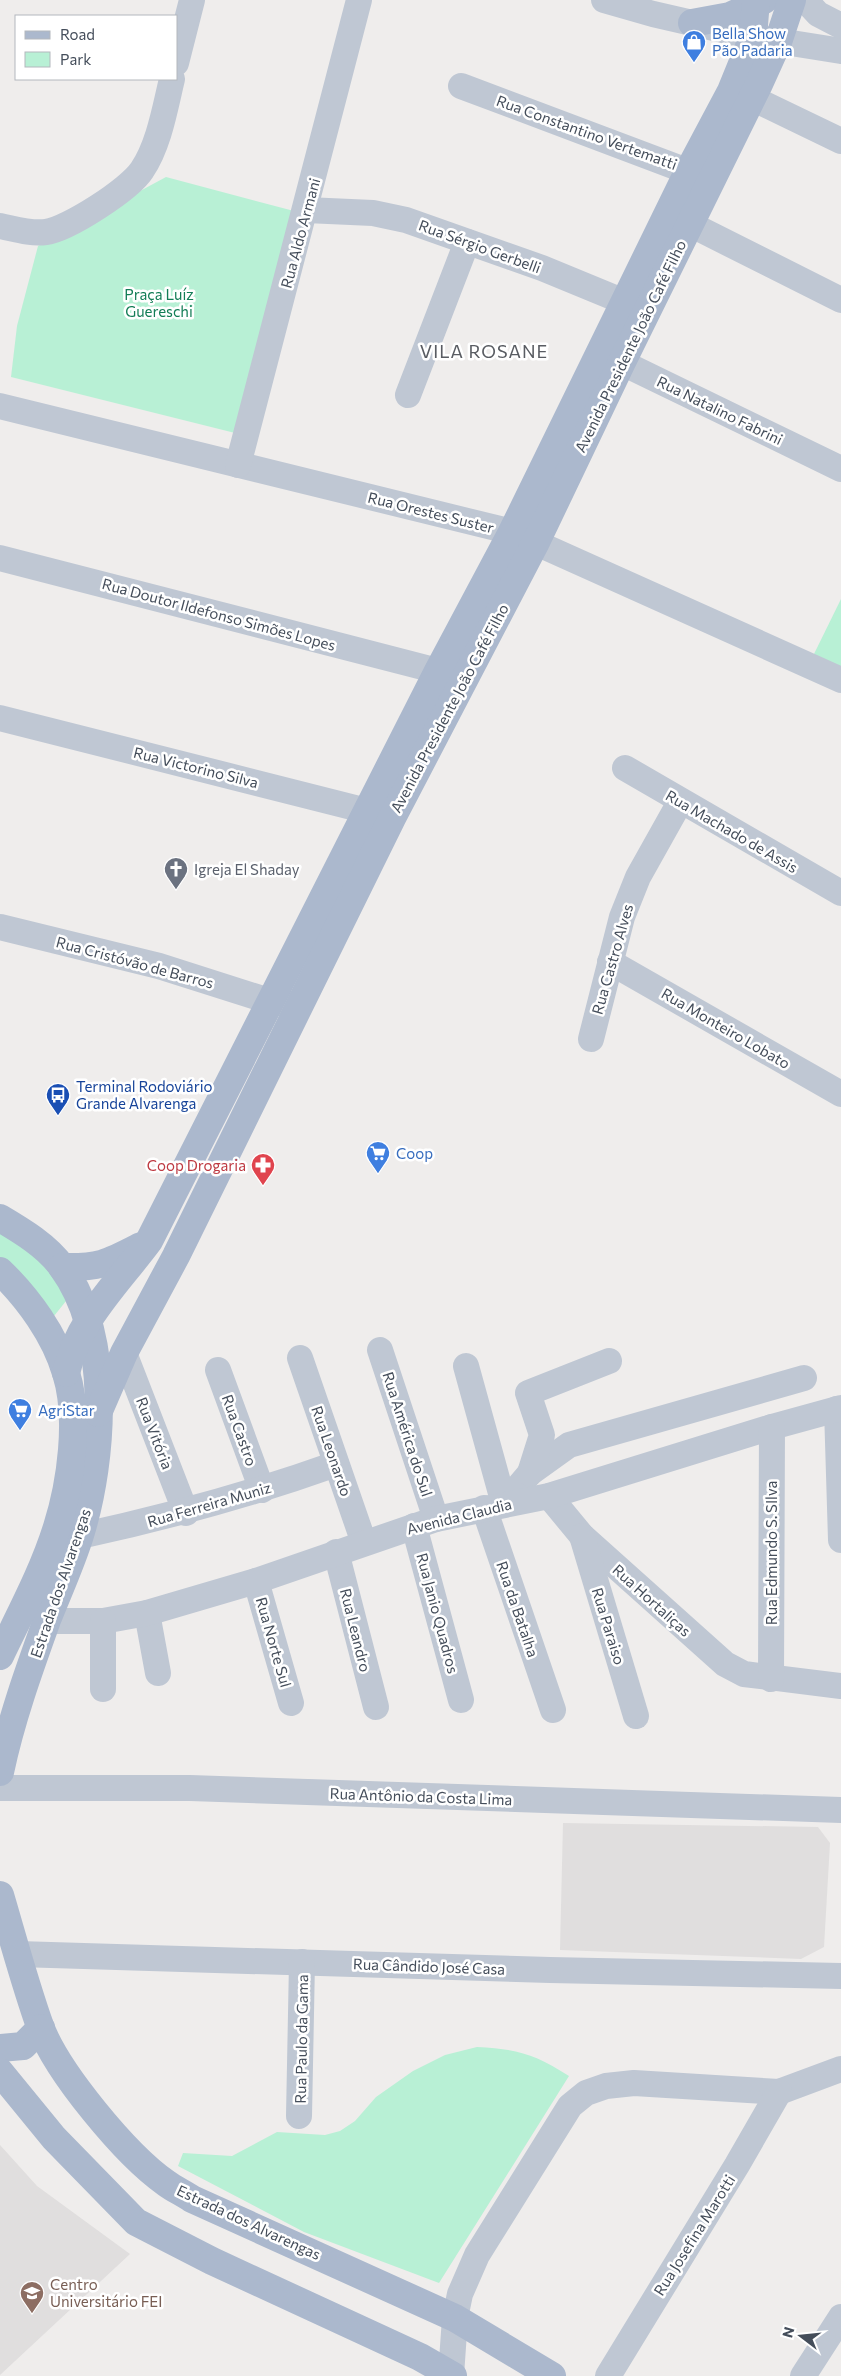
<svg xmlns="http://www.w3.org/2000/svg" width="841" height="2376" viewBox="0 0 841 2376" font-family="Commissioner,sans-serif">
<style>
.education{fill:#e0dede}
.green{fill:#b8f0d5}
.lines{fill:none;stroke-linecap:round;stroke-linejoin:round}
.minor{stroke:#bfc7d3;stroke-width:26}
.major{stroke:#abb8cd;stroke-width:28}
.labels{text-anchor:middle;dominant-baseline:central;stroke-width:5;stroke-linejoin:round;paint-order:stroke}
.shop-label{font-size:15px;fill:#366cbe;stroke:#fff;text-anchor:start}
.street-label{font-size:15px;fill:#444d5a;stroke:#fff}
.park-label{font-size:15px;fill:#137d56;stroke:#fff}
.worship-label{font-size:15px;fill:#5b616d;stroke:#fff;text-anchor:start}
.transit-label{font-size:15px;fill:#164399;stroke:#fff;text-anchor:start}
.health-label{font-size:15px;fill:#be3a42;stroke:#fff;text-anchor:end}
.education-label{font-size:15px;fill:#785e54;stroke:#fff;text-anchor:start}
.quarter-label{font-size:18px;letter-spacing:1px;fill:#595c62;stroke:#fff}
</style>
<rect width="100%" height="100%" fill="#efedec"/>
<!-- education -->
<g class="education">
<path d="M563 1823 818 1827 830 1843 824 1947 801 1959 560 1950Z"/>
<path d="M0 2145 37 2186 130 2254 0 2375Z"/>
</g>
<!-- green -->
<g class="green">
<path d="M166 177 294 211 235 433 11 377 17 326 38 246Z"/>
<path d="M841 599V670L813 656Z"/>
<path d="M0 1230 41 1254 70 1296 54 1316 28 1281 0 1257Z"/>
<path d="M477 2047C517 2049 535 2054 569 2076L439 2283 304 2232 178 2166 183 2153 232 2156 277 2132 325 2135 340 2131 355 2121 376 2097 413 2071 445 2055Z"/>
</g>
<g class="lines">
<!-- minor -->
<g class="minor">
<path d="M604 0 653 14 753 37 841 51"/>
<path d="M805 0 818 14 841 26"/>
<path d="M176 63 192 0"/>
<path d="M461 86 708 179"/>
<path d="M752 98 841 141"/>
<path d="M306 210 373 213 406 220 542 268 644 310"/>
<path d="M670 214 841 300"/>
<path d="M0 226C15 229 30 234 46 232 68 229 130 189 142 170 159 145 165 108 172 79"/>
<path d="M602 353 841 469"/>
<path d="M408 395 467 242"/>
<path d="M0 406 512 532 841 680"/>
<path d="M238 465 359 0"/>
<path d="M0 558 438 671"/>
<path d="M0 718 387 816"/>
<path d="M625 768 841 893"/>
<path d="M0 927 159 966 269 1001 291 1005"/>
<path d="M610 962 841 1094"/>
<path d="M591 1039 622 917 638 877 680 802"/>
<path d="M380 1350 436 1519"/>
<path d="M124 1353 186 1513"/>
<path d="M300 1358 364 1543"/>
<path d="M466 1366 504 1504 530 1473 569 1445 804 1378"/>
<path d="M218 1370 262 1490"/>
<path d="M837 1409 841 1540"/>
<path d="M530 1473 542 1435 528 1393 609 1361"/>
<path d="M549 1496 582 1536 725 1664 744 1674 841 1686"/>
<path d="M484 1508 553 1710"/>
<path d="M414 1526 461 1700"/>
<path d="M80 1536C168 1517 252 1494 336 1464"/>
<path d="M582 1536 636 1716"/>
<path d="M336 1552 376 1707"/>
<path d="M256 1581 291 1703"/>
<path d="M147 1613 158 1673"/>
<path d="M47 1621H103L147 1613 256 1581 436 1519 549 1496 772 1427 841 1408"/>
<path d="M103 1621V1689"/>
<path d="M771 1679 772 1427"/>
<path d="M0 1788H190L841 1810"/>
<path d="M18 1954 550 1970 841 1976"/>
<path d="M299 2116 302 1962"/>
<path d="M451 2375 455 2318 460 2294 477 2255 570 2106 586 2093 606 2086 634 2083 779 2092 841 2069"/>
<path d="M608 2376 737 2165 779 2092"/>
<path d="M803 2376 841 2317"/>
</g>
<!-- major -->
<g class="major">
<path d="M692 23 730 16 764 0"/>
<path d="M0 1218C22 1231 47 1246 62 1267 112 1335 104 1458 80 1535 71 1564 58 1592 47 1620 29 1670 11 1720 0 1772"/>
<path d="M62 1267C100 1268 108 1263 141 1246"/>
<path d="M0 1271C28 1298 55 1335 66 1373 80 1417 71 1483 57 1527 43 1572 20 1614 0 1656"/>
<path d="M66 1373C78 1320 117 1284 149 1241L438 671 512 532 689 170 731 91 753 37 756 0"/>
<path d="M98 1413 124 1353 176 1256 392 818 536 542 622 362 759 84 778 42 792 0"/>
<path d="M0 1895C13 1939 25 1984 40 2026 57 2072 126 2155 166 2183 174 2189 183 2193 192 2199L455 2318 552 2376"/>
<path d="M0 2048 23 2046 41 2028"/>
<path d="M0 2072 54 2138 136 2222 212 2261 420 2357 453 2376"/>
</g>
</g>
<!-- icons -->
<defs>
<g id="shop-pin" transform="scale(1.25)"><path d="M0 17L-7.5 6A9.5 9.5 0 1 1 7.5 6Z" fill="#3f7fe0" stroke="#fff"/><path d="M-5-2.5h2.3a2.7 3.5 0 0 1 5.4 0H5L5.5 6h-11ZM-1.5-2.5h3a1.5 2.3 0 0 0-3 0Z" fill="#fff"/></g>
<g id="church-pin" transform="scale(1.25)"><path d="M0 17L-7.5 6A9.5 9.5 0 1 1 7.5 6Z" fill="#6b7280" stroke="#fff"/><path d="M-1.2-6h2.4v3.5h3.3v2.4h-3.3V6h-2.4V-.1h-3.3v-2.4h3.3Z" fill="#fff"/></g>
<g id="bus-pin" transform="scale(1.25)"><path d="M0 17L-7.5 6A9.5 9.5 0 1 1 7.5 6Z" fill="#1a4fb4" stroke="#fff"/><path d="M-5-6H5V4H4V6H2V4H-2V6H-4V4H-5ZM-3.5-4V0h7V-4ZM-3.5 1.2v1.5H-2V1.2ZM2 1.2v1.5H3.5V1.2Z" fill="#fff"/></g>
<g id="supermarket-pin" transform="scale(1.25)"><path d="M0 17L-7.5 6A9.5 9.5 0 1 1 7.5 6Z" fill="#3f7fe0" stroke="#fff"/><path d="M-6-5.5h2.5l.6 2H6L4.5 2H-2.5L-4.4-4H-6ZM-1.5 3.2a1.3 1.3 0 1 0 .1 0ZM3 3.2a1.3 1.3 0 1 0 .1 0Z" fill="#fff"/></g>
<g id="pharmacy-pin" transform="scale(1.25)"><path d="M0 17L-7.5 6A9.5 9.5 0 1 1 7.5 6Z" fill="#e0444e" stroke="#fff"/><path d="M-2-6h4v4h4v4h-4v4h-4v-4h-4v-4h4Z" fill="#fff"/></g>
<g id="university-pin" transform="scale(1.25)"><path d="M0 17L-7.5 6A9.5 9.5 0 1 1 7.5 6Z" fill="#8d6e63" stroke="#fff"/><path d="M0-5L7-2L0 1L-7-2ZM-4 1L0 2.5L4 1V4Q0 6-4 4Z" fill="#fff"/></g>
</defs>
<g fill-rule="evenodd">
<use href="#shop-pin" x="694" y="42"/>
<use href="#church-pin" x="176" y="869"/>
<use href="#bus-pin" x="58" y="1095"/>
<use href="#supermarket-pin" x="378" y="1153"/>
<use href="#pharmacy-pin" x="263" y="1165"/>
<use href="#supermarket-pin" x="20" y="1410"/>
<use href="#university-pin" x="32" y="2293"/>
</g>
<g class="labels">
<!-- shop labels -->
<g class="shop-label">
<text x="712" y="33">Bella Show<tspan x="712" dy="17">Pão Padaria</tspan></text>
<text x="396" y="1153">Coop</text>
<text x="38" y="1410">AgriStar</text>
</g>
<!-- street labels -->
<g class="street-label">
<text transform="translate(587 132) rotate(20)">Rua Constantino Vertematti</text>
<text transform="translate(300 233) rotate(-75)">Rua Aldo Armani</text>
<text transform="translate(480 246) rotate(20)">Rua Sérgio Gerbelli</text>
<text transform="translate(630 346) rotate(-64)">Avenida Presidente João Café Filho</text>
<text transform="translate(720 410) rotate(26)">Rua Natalino Fabrini</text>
<text transform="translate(431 512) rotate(14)">Rua Orestes Suster</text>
<text transform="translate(219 614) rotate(15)">Rua Doutor Ildefonso Simões Lopes</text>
<text transform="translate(449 708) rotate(-62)">Avenida Presidente João Café Filho</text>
<text transform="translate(196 767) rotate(14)">Rua Victorino Silva</text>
<text transform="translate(732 831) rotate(30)">Rua Machado de Assis</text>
<text transform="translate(612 959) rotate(-74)">Rua Castro Alves</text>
<text transform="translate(135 962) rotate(15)">Rua Cristóvão de Barros</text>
<text transform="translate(726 1028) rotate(30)">Rua Monteiro Lobato</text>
<text transform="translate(240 1430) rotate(70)">Rua Castro</text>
<text transform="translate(155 1433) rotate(69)">Rua Vitória</text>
<text transform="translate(408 1434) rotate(72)">Rua América do Sul</text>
<text transform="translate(332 1451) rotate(71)">Rua Leonardo</text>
<text transform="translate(209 1504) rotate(-16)">Rua Ferreira Muniz</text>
<text transform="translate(459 1516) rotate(-14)">Avenida Claudia</text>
<text transform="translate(771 1553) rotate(-90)">Rua Edmundo S. SIlva</text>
<text transform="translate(60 1583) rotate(-71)">Estrada dos Alvarengas</text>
<text transform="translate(652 1600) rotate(42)">Rua Hortaliças</text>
<text transform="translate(518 1609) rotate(71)">Rua da Batalha</text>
<text transform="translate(438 1613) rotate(75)">Rua Janio Quadros</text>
<text transform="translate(609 1626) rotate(73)">Rua Paraiso</text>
<text transform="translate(356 1630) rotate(76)">Rua Leandro</text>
<text transform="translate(274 1642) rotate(74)">Rua Norte Sul</text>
<text transform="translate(421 1796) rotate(2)">Rua Antônio da Costa Lima</text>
<text transform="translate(429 1966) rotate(2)">Rua Cândido José Casa</text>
<text transform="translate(301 2039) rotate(-89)">Rua Paulo da Gama</text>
<text transform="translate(249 2222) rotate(25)">Estrada dos Alvarengas</text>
<text transform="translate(694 2235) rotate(-58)">Rua Josefina Marotti</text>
</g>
<!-- park labels -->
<g class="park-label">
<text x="159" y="294">Praça Luíz<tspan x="159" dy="17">Guereschi</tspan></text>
</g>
<!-- worship labels -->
<g class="worship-label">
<text x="194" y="869">Igreja El Shaday</text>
</g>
<!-- transit labels -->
<g class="transit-label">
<text x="76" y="1086">Terminal Rodoviário<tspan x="76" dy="17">Grande Alvarenga</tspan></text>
</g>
<!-- health labels -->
<g class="health-label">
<text x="246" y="1165">Coop Drogaria</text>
</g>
<!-- education labels -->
<g class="education-label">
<text x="50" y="2284">Centro<tspan x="50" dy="17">Universitário FEI</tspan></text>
</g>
<!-- quarter labels -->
<g class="quarter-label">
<text x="484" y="351">VILA ROSANE</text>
</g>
</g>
<!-- legend -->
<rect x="15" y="15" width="162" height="65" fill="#ffffff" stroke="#b4b8bd"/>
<rect x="25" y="31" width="25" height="8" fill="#abb8cd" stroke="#b4b8bd"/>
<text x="60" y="40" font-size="15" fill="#444d5a">Road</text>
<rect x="25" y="52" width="25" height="15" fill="#b8f0d5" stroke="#b4b8bd"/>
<text x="60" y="65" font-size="15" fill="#444d5a">Park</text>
<!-- north arrow -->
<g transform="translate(801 2336) rotate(286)" stroke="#ffffff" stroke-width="4" paint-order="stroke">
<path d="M0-4L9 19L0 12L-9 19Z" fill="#444d5a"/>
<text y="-8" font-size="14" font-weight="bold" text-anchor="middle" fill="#444d5a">N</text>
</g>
</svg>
